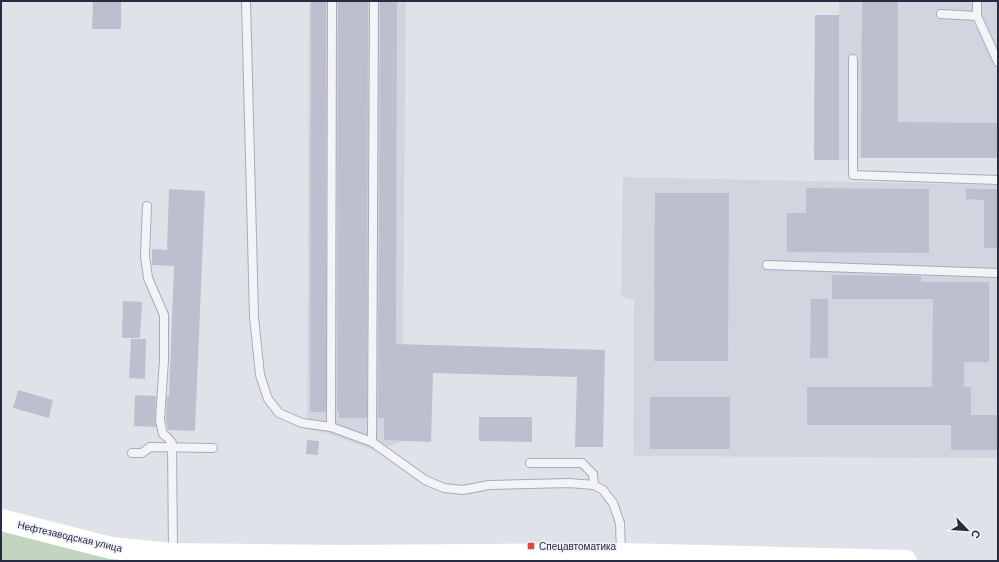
<svg xmlns="http://www.w3.org/2000/svg" width="999" height="562" viewBox="0 0 999 562" font-family="Barlow,sans-serif">
<style>
.built{fill:#d2d4df}
.green{fill:#c1d5c1}
.building{fill:#bdbfce}
.lines{fill:none;stroke-linecap:round;stroke-linejoin:round}
.service-casing{stroke:#a8abb8;stroke-width:10}
.service{stroke:#f3f4f8;stroke-width:8}
.secondary{stroke:#fff;stroke-width:22}
.poi-dot{fill:#d84a3c;stroke:#f0f1f7;stroke-width:1.5}
.labels{text-anchor:middle;dominant-baseline:central;stroke-width:3;stroke-linejoin:round;paint-order:stroke}
.street-label{font-size:10px;fill:#272b43;stroke:#f0f1f7}
.poi-label{font-size:10px;fill:#272b43;stroke:#f0f1f7;text-anchor:start}
</style>
<rect width="100%" height="100%" fill="#e0e2ea"/>
<!-- built -->
<g class="built">
<path d="M309 1H406L402 442 376 451 326 433 307 429Z"/>
<path d="M839 1H998V158H861L839 160H814L815 15H839Z"/>
<path d="M623 177 998 185V458L633 456 634 300 621 296Z"/>
</g>
<!-- green -->
<path class="green" d="M1 529 158 561H1Z"/>
<!-- building -->
<g class="building">
<path d="M93 1H121V29H92Z"/>
<path d="M311 1H326V412H310Z"/>
<path d="M338 1H368L367 418H339V412H337Z"/>
<path d="M380 1H397L396 344 605 350 603 447H575L577 377 433 373 431 442 384 440V418H378Z"/>
<path d="M862 1H898V122L998 123V158H861Z"/>
<path d="M815 15H839V160H814Z"/>
<path d="M806 188 929 189V253L787 252V213H806Z"/>
<path d="M169 189 205 191 195 431 168 430 166 420 167 396H169L174 266 152 265V249L167 250Z"/>
<path d="M966 189H998V248H984V200L966 199Z"/>
<path d="M655 193H729L728 361H654Z"/>
<path d="M832 275 921 276V282H989V362H964V387H971V415H998V450H951V425H807V387H932L933 299H832Z"/>
<path d="M811 299H828V358H810Z"/>
<path d="M123 301 142 302 140 338H122Z"/>
<path d="M131 339H146L145 379 129 378Z"/>
<path d="M18 390 53 400 49 418 13 408Z"/>
<path d="M135 395 156 396 155 420 156 427 134 426Z"/>
<rect x="650" y="397" width="80" height="52"/>
<path d="M479 417H532V442L479 441Z"/>
<path d="M307 440 319 441 318 455 306 454Z"/>
</g>
<g class="lines">
<!-- service casing -->
<g class="service-casing">
<g id="service">
<path d="M246 1 254 317 260 375 268 399 279 413 302 423 331 427 372 442 425 480 444 488 463 490 489 485 569 483 594 485 603 490 613 503 620 523 621 553"/>
<path d="M941 14 977 16 998 62"/>
<path d="M977 16V1"/>
<path d="M853 59V175L998 180"/>
<path d="M147 206 145 256 148 278 164 315V360L160 420 163 434 167 437 172 443 173 552"/>
<path d="M767 265 998 273"/>
<path d="M331 427 332 1"/>
<path d="M372 442 374 1"/>
<path d="M132 453H142L150 447 213 448"/>
<path d="M530 463H582L593 474 594 485"/>
</g>
</g>
<!-- service -->
<use href="#service" class="service"/>
<!-- secondary -->
<path class="secondary" d="M1 520 111 548 173 554 342 556 621 554 906 561"/>
</g>
<!-- markers -->
<rect class="poi-dot" x="527" y="542" width="8" height="8" rx="2"/>
<g class="labels">
<!-- street labels -->
<g class="street-label">
<text transform="translate(70 536) rotate(13)">Нефтезаводская улица</text>
</g>
<!-- poi labels -->
<g class="poi-label">
<text x="539" y="546">Спецавтоматика</text>
</g>
</g>
<!-- border -->
<rect width="999" height="562" fill="none" stroke="#272b43" stroke-width="4"/>
<!-- north arrow -->
<g transform="translate(967 530) rotate(115)" stroke="#f0f1f7" stroke-width="3" paint-order="stroke">
<path d="M0-3L7 15L0 10L-7 15Z" fill="#272b43"/>
<text y="-6" font-size="11" font-weight="bold" text-anchor="middle" fill="#272b43">С</text>
</g>
</svg>
